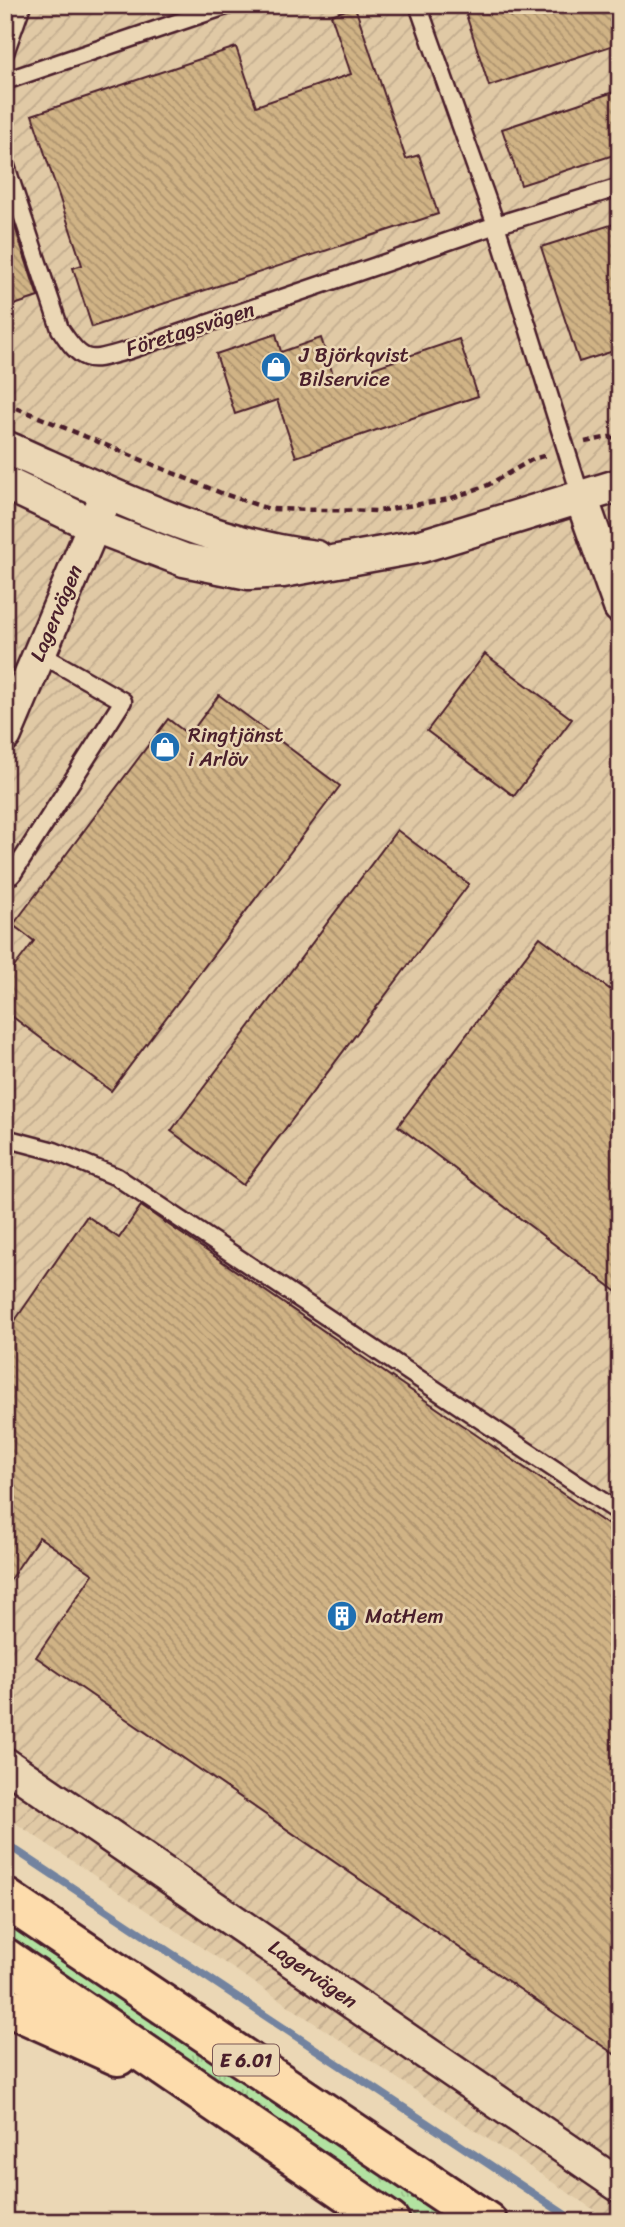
<svg xmlns="http://www.w3.org/2000/svg" width="625" height="2227" viewBox="0 0 625 2227" font-family="Sriracha,sans-serif">
<style>
.industrial{fill:url(#industrial-furrows)}
.grass{fill:url(#grass-tufts);stroke:#7e8066;stroke-width:2}
.lines{fill:none;stroke-linecap:round;stroke-linejoin:round}
.stream{stroke:#73839f;stroke-width:8}
.building{fill:url(#building-back-hatch);stroke:#4a1f2b;stroke-width:2}
.service-casing{stroke:#4a1f2b;stroke-width:21}
.minor-casing{stroke:#4a1f2b;stroke-width:37}
.motorway-casing{stroke:#4a1f2b;stroke-width:44}
.path{stroke:#4a1f2b;stroke-width:4.5;stroke-dasharray:7 5;stroke-linecap:butt}
.service{stroke:#ebd7b5;stroke-width:16}
.minor{stroke:#ebd7b5;stroke-width:32}
.motorway{stroke:#fddcac;stroke-width:38}
.labels{text-anchor:middle;dominant-baseline:central;stroke-width:5;stroke-linejoin:round;paint-order:stroke}
.shield{fill:#ebd7b5;stroke:#7a5654;stroke-width:2}
.shield-label{font-size:19px;font-weight:bold;fill:#4a1f2b}
.street-label{font-size:21px;fill:#4a1f2b;stroke:#ebd7b5}
.poi-label{font-size:21px;fill:#4a1f2b;stroke:#ebd7b5;text-anchor:start}
</style>
<defs>
<pattern id="industrial-furrows" width="10" height="10" patternUnits="userSpaceOnUse" patternTransform="scale(1.75)"><rect width="10" height="10" fill="#e0c9a5"/><path d="M-1 1l2-2M0 10L10 0M9 11l2-2" fill="none" stroke="#c2ac8e"/></pattern>
<pattern id="grass-tufts" width="24" height="20" patternUnits="userSpaceOnUse" patternTransform="scale(1.75)"><rect width="24" height="20" fill="#b2e2a1"/><path d="M3 7l-1-3M5 7V3M7 7l1-3M15 17l-1-3M17 17v-4M19 17l1-3" fill="none" stroke="#9bc18b"/></pattern>
<pattern id="building-back-hatch" width="6" height="6" patternUnits="userSpaceOnUse" patternTransform="scale(1.75)"><rect width="6" height="6" fill="#d0b385"/><path d="M-1 5l2 2M0 0l6 6M5-1l2 2" fill="none" stroke="#ab916d"/></pattern>
</defs>
<rect width="100%" height="100%" fill="#ebd7b5"/>
<filter id="ink" filterUnits="userSpaceOnUse"><feTurbulence type="fractalNoise" baseFrequency=".0143" numOctaves="2"/><feDisplacementMap in="SourceGraphic" scale="14" xChannelSelector="R" yChannelSelector="G"/><feConvolveMatrix kernelMatrix="1 2 1 2 8 2 1 2 1" color-interpolation-filters="sRGB"/></filter>
<g filter="url(#ink)">
<!-- industrial -->
<path class="industrial" d="M5 5H620V2222H612L5 1816Z"/>
<!-- grass -->
<path class="grass" d="M5 1920 456 2222H424L5 1940Z"/>
<g class="lines">
<!-- stream -->
<path class="stream" d="M5 1843 576 2222"/>
</g>
<!-- building -->
<g class="building">
<path d="M463 5H508L511 16 545 5H620V43L489 86Z"/>
<path d="M355 7 406 159 419 155 438 214 92 327 73 268 82 265 32 115 236 47 256 106 351 74 331 15Z"/>
<path d="M620 90V153L521 185 502 129Z"/>
<path d="M5 197 38 297 5 308Z"/>
<path d="M620 222V349L579 362 541 247Z"/>
<path d="M276 334 281 352 321 338 335 381 459 339 478 396 296 457 277 400 235 414 216 354Z"/>
<path d="M485 654 572 719 514 796 427 731Z"/>
<path d="M219 695 340 786 111 1091 5 1011V979L34 941 13 925 168 719 189 735Z"/>
<path d="M397 830 469 884 243 1185 171 1131Z"/>
<path d="M540 937 620 997V1294L398 1126Z"/>
<path d="M141 1206 620 1533V2058L36 1657 93 1574 39 1537 5 1587V1335L87 1216 119 1238Z"/>
</g>
<g class="lines">
<!-- service casing -->
<g class="service-casing">
<g id="service">
<path d="M418 5 496 225 581 497"/>
<path d="M5 53 22 5"/>
<path d="M5 81 229 5"/>
<path d="M5 163 60 329C85 367 89 361 130 350L496 225 620 187"/>
<path d="M12 875 123 701 39 653"/>
<path d="M5 1138 54 1151 117 1177 620 1513"/>
</g>
</g>
<!-- minor casing -->
<g class="minor-casing">
<g id="minor">
<path d="M5 447C104 491 207 544 316 557"/>
<path d="M5 483 95 526 184 560 249 573 283 571 421 546 620 485"/>
<path d="M581 497 620 607"/>
<path d="M5 735 102 506"/>
<path d="M5 1764 620 2186"/>
</g>
</g>
<!-- motorway casing -->
<g class="motorway-casing">
<g id="motorway">
<path d="M5 1898 487 2222"/>
<path d="M5 1958 390 2222"/>
<path d="M5 2005 118 2056"/>
</g>
</g>
<!-- path -->
<g class="path">
<path d="M5 403 221 493 269 509 378 511 449 499 488 485 533 459 547 455"/>
<path d="M585 442 609 437 620 440"/>
</g>
<!-- service -->
<use href="#service" class="service"/>
<!-- minor -->
<use href="#minor" class="minor"/>
<!-- motorway -->
<use href="#motorway" class="motorway"/>
</g>
</g>
<!-- icons -->
<defs>
<g id="shop-disc" transform="scale(1.575)"><circle r="9.5" fill="#1f6fb2" stroke="#ebd7b5"/><path d="M-5-2.5h2.3a2.7 3.5 0 0 1 5.4 0H5L5.5 6h-11ZM-1.5-2.5h3a1.5 2.3 0 0 0-3 0Z" fill="#fff"/></g>
<g id="building-disc" transform="scale(1.575)"><circle r="9.5" fill="#1f6fb2" stroke="#ebd7b5"/><path d="M-4-6H4V6H1V3H-1V6H-4ZM-2.5-4.3h1.7v1.8h-1.7ZM.8-4.3h1.7v1.8H.8ZM-2.5-1h1.7V.8h-1.7ZM.8-1h1.7V.8H.8Z" fill="#fff"/></g>
</defs>
<g fill-rule="evenodd">
<use href="#shop-disc" x="276" y="367"/>
<use href="#shop-disc" x="165" y="747"/>
<use href="#building-disc" x="342" y="1616"/>
</g>
<g class="labels">
<!-- shield labels -->
<rect class="shield" x="213" y="2044.5" width="66" height="31" rx="5"/>
<g class="shield-label">
<text x="246" y="2060">E 6.01</text>
</g>
<!-- street labels -->
<g class="street-label">
<text transform="translate(190 329) rotate(-18)">Företagsvägen</text>
<text transform="translate(56 613) rotate(-67)">Lagervägen</text>
<text transform="translate(313 1974) rotate(35)">Lagervägen</text>
</g>
<!-- poi labels -->
<g class="poi-label">
<text x="299" y="355">J Björkqvist<tspan x="299" dy="24">Bilservice</tspan></text>
<text x="188" y="735">Ringtjänst<tspan x="188" dy="24">i Arlöv</tspan></text>
<text x="365" y="1616">MatHem</text>
</g>
</g>
<!-- margin -->
<rect width="625" height="2227" fill="none" stroke="#ebd7b5" stroke-width="28"/>
<rect x="14" y="14" width="597" height="2199" fill="none" stroke="#4a1f2b" stroke-width="2.5" filter="url(#ink)"/>
</svg>
